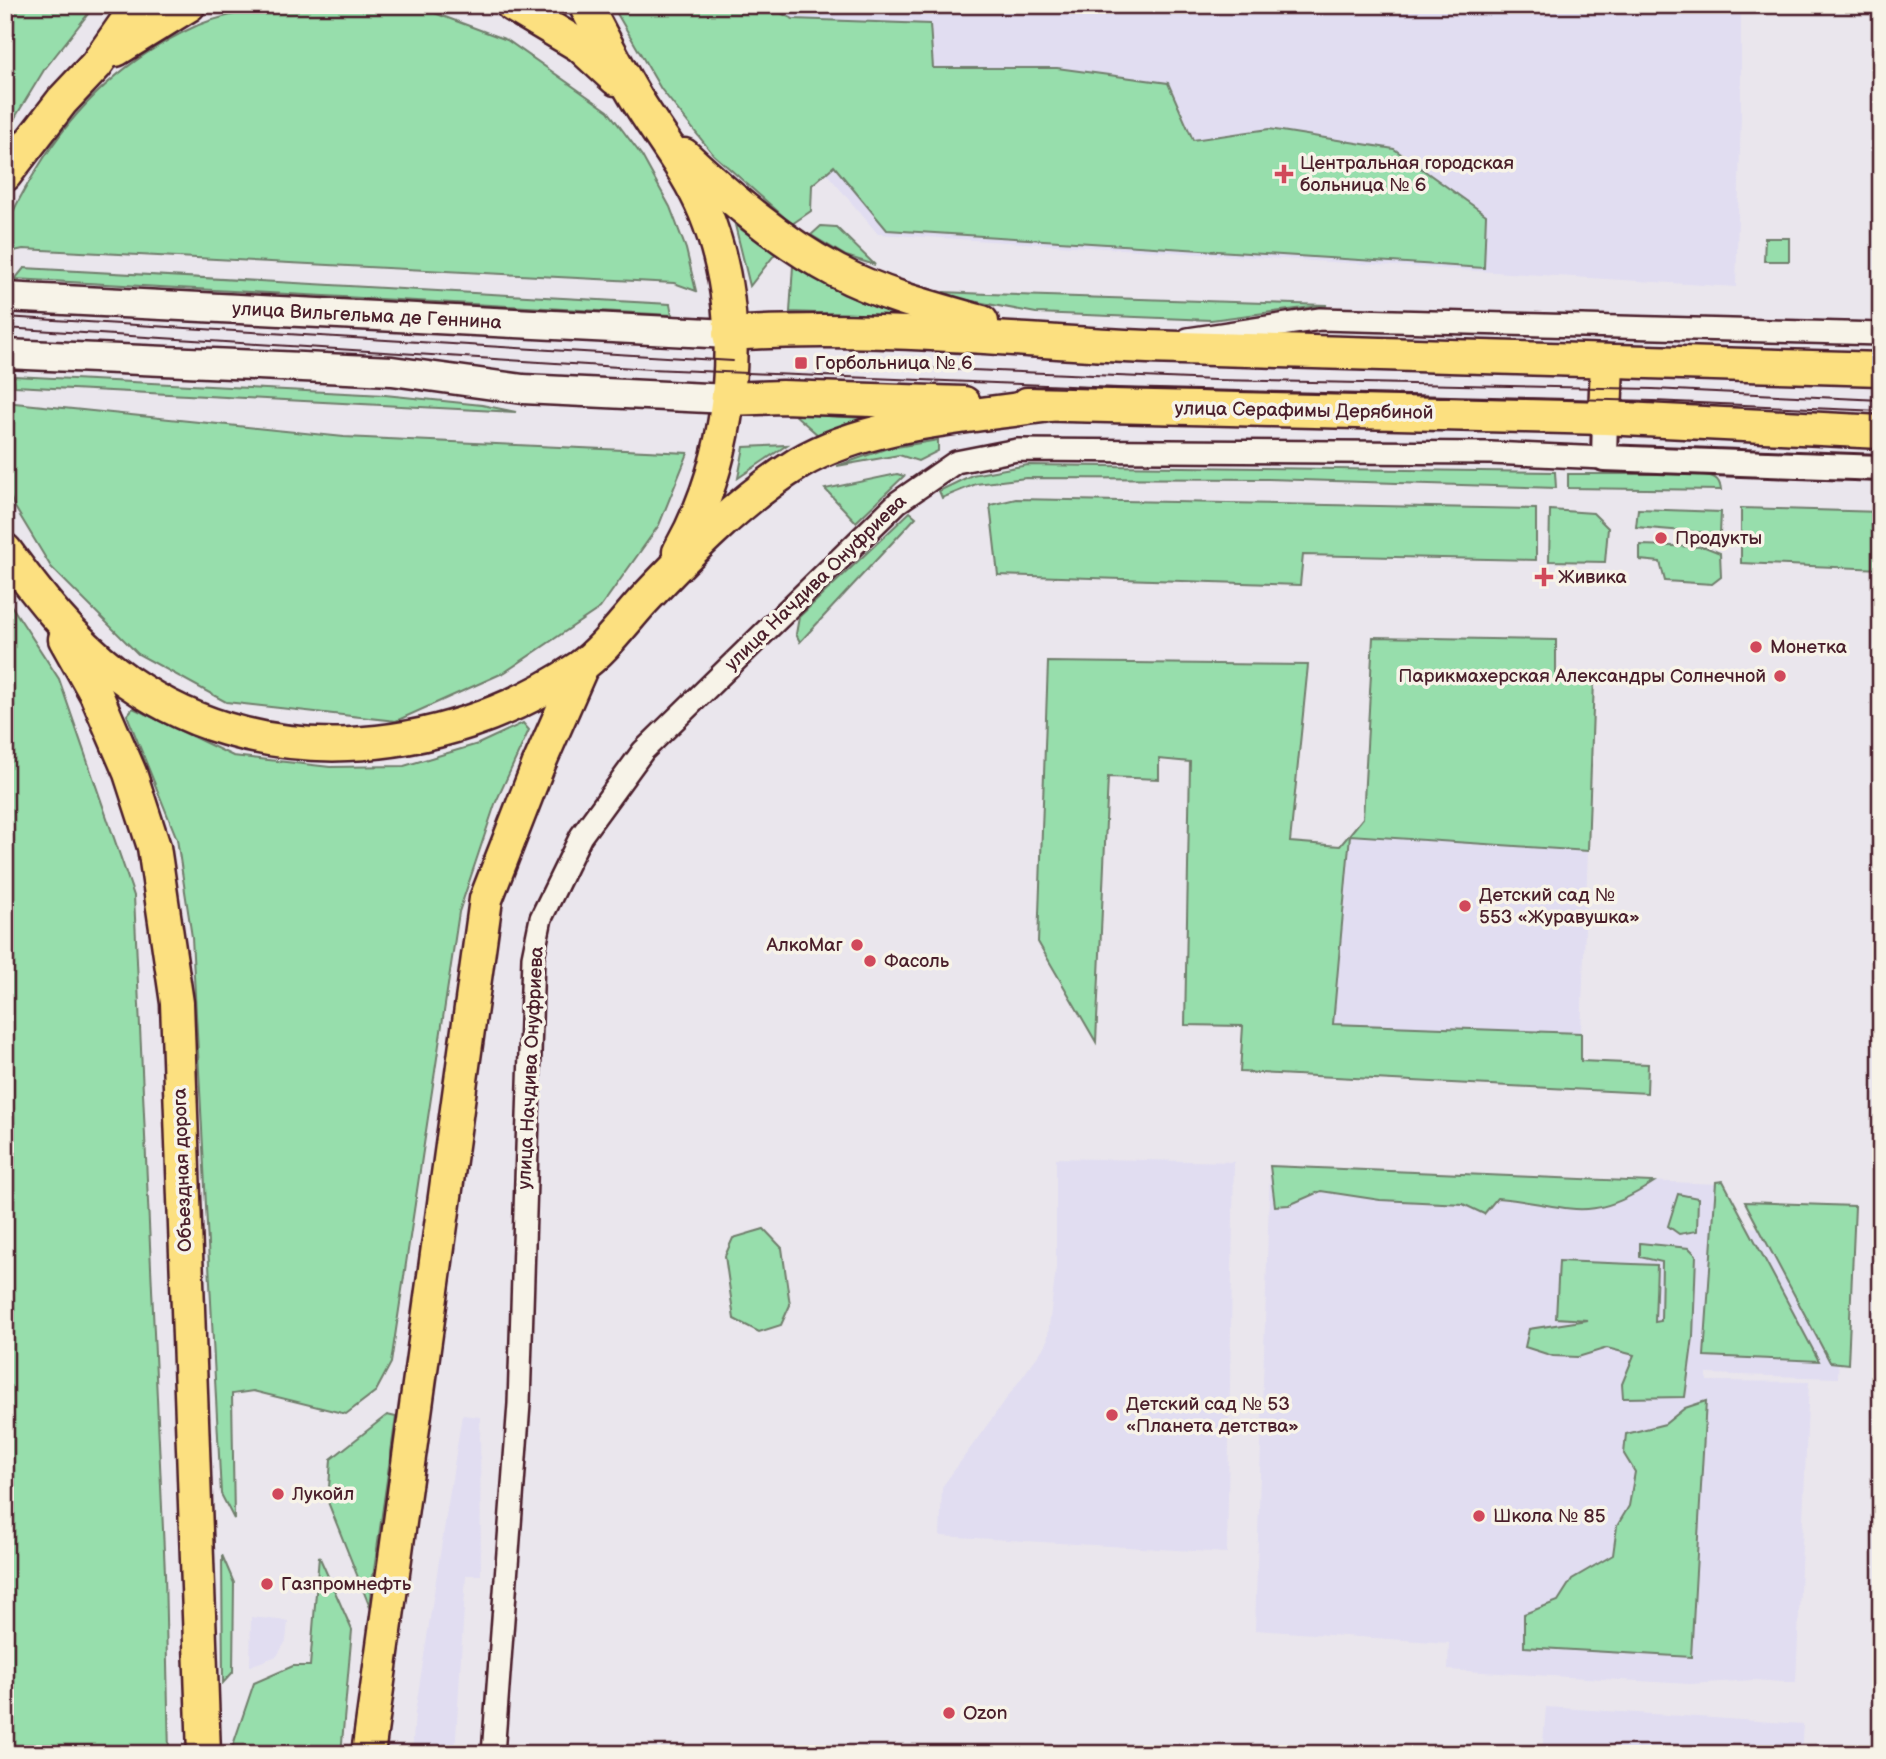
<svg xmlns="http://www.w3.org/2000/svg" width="1886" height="1759" viewBox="0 0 1886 1759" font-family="'Balsamiq Sans',sans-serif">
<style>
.built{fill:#e1ddf1}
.green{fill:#97deac;stroke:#707e6c;stroke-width:2}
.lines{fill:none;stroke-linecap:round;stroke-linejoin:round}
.minor-casing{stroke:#4a1f2b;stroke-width:26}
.tertiary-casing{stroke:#4a1f2b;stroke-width:30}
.secondary-casing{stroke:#4a1f2b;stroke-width:33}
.primary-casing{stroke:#4a1f2b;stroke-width:37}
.minor{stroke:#f7f3e8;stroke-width:21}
.tertiary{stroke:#f7f3e8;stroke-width:24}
.secondary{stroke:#f7f3e8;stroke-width:28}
.primary{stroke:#fce080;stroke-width:32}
.tram{stroke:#4a1f2b;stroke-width:2}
.poi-dot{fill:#d1495b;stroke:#f7f3e8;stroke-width:2.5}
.labels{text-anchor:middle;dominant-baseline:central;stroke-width:7;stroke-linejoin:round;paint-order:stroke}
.poi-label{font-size:19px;fill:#4a1f2b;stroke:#f7f3e8;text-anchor:start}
.street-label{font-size:19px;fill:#4a1f2b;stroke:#f7f3e8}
</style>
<rect width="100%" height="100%" fill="#eae6ed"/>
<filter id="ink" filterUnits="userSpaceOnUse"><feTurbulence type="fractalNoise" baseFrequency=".0143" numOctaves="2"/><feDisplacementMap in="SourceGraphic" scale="14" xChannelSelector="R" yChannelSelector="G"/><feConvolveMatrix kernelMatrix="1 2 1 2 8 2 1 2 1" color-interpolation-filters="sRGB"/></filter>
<g filter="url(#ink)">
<!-- built -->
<g class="built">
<path d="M684 5H1741V115L1736 287 878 234Z"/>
<path d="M1350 835 1588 851 1581 1033 1333 1024Z"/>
<path d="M1056 1158 1234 1162 1227 1553 940 1536 942 1487 1047 1343 1056 1268Z"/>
<path d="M1270 1166 1719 1184V1225L1844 1233 1838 1378 1707 1374V1381L1809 1382 1796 1683 1754 1680 1690 1684 1448 1670 1449 1643 1255 1630Z"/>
<path d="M462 1415 480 1417 481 1575H466L455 1754H412L415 1713Z"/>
<path d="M251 1617 288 1621 286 1641 277 1656 250 1666Z"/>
<path d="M1546 1707 1803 1724 1801 1754H1542Z"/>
</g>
<!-- green -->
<g class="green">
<path d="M5 5H95L44 70 5 134Z"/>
<path d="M272 5H413L507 40 608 111 642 156 670 207 686 249 696 291 674 283 23 249 5 253C5 219 20 197 37 169 75 106 126 58 194 27 217 16 247 12 272 5Z"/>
<path d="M612 5H764L793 19 930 24 933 68H1057L1168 83 1193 140 1269 129 1394 149 1486 215 1484 268 887 230 834 166 812 185 811 211 792 224 713 154 661 89Z"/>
<path d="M735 225 775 254 750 286Z"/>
<path d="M821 226 836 227 875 265 846 256 811 235Z"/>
<path d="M1765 238H1789V261H1764Z"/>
<path d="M793 266 843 294 897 316 790 312Z"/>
<path d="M24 268 670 304 672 315 15 279Z"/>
<path d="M943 292 988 294 1327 305 1211 320 1036 313 961 299Z"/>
<path d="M14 376 385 395 482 405 516 412 15 386Z"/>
<path d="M5 402 344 437 688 453 659 525 600 608 505 672 396 721 226 702 138 654 51 567 13 504 5 480Z"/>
<path d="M794 414 863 418 818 435Z"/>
<path d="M938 440V451L918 461 899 455 837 466 885 449Z"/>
<path d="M787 445 738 478 744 447Z"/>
<path d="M1028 465 1555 472 1556 488 1268 479 1026 478 976 484 942 498 939 491 972 475Z"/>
<path d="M897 474 904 476 856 522 825 489Z"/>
<path d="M1568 474H1701C1712 476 1720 477 1721 490L1568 488Z"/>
<path d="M1016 499 1536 509V560L1303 555 1300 585 998 575 990 505Z"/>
<path d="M1741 508 1881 512V569L1741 563Z"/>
<path d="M1638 509 1721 512 1720 534 1636 527Z"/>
<path d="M1550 510 1593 513 1608 528 1605 562 1549 561Z"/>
<path d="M910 512 916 517 800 642 796 634 799 617Z"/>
<path d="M1640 545 1705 547 1720 553 1721 577 1712 584 1665 581 1660 562 1640 560Z"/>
<path d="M5 596 59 679 134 896 165 1573 169 1754H5Z"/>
<path d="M1373 637 1556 640V678L1594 680 1588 851 1350 835 1333 1024 1581 1033V1061L1648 1064 1647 1093 1240 1072 1243 1026 1185 1025 1190 762 1159 759V779L1108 777 1096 1042 1038 942 1048 662 1308 665 1290 842 1340 846 1363 818Z"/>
<path d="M133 708 233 756 330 767 404 766 478 744 523 723 529 730 495 804 459 912 391 1363 376 1391 346 1414 253 1391 232 1394 234 1519 221 1494 192 937 177 839 127 715Z"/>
<path d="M1270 1166 1654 1182C1586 1227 1569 1204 1497 1198L1484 1214 1463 1204 1380 1200 1321 1191 1289 1205 1275 1206Z"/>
<path d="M1723 1181 1819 1361 1704 1356 1716 1182Z"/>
<path d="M1678 1194 1698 1198 1697 1231 1679 1234 1668 1226Z"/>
<path d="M1745 1202 1855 1206 1848 1364 1830 1362Z"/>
<path d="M764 1229 782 1248 790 1305 781 1325 759 1332 734 1319 725 1256 733 1238Z"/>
<path d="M1640 1243 1689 1248 1696 1255 1693 1337 1685 1397 1623 1398 1622 1384 1634 1355 1607 1348 1578 1357 1553 1356 1525 1347 1529 1329 1588 1320 1556 1318 1559 1261 1657 1265 1655 1322 1661 1321 1662 1262 1640 1257Z"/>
<path d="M1706 1401 1691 1657 1524 1647V1614L1558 1601 1572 1579 1613 1555 1617 1526 1629 1506 1635 1472 1624 1454 1626 1434 1665 1424 1685 1408Z"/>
<path d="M387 1415 396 1417 369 1605 328 1502 331 1459Z"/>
<path d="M222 1555 234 1583 233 1672 223 1683Z"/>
<path d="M319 1556 352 1630 341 1754H230L254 1683 293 1666H310Z"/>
</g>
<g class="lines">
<!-- minor casing -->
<g class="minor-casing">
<g id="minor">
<path d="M1188 339 1320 319 1881 334"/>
<path d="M493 1754 519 1404 533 957 541 918 581 836 643 751 898 502 956 462 1017 450 1491 453 1604 458"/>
</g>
</g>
<!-- tertiary casing -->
<g class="tertiary-casing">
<path id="tertiary" d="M1605 418 1604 458 1881 468"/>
</g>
<!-- secondary casing -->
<g class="secondary-casing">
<g id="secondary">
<path d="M5 297 729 334"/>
<path d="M5 354 392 371 523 389 728 399"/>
</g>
</g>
<!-- primary casing -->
<g class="primary-casing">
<g id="primary">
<path d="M512 5 579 45 616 79"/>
<path d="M585 5C602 36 618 68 636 98 659 136 688 171 705 212 748 318 735 453 679 552"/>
<path d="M116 50 189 5"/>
<path d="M684 155C730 198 779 241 836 271 882 295 932 308 982 322"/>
<path d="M5 175 62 101 96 65 138 5"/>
<path d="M729 334C869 324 1009 341 1148 347L1881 369"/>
<path d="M728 399 782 397 964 403"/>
<path d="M1027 404 1605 418 1881 432"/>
<path d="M1605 418 1607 361"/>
<path d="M5 550C38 595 71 638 115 672 252 778 442 760 580 667 603 651 624 622 643 601 690 551 741 499 799 463 868 422 970 417 1049 405"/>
<path d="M65 639 96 694 130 773 154 847 177 1003 204 1754"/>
<path d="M368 1754 486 899 538 766 582 666"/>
</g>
</g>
<!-- minor -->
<use href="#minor" class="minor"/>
<!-- tertiary -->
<use href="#tertiary" class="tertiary"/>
<!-- secondary -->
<use href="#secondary" class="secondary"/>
<!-- primary -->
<use href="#primary" class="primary"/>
<!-- tram -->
<g class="tram">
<path d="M5 317 733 361"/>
<path d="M5 328 650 369 1118 388 1653 401 1881 411"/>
<path d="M852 365 1215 380 1653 389 1881 400"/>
</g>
</g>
</g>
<!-- markers -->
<g class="poi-dot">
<path d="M1280.5 163.5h7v7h7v7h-7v7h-7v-7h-7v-7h7z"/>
<rect x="794" y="356" width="14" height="14" rx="3.5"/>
<circle cx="1661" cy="538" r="7"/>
<path d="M1540.5 566.5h7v7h7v7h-7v7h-7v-7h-7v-7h7z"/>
<circle cx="1756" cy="647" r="7"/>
<circle cx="1780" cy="676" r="7"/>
<circle cx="1465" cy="906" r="7"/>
<circle cx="857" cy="945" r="7"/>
<circle cx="870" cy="961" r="7"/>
<circle cx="1112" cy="1415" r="7"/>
<circle cx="278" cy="1494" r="7"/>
<circle cx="1479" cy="1516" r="7"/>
<circle cx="267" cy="1584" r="7"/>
<circle cx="949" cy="1713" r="7"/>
</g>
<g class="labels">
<!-- poi labels -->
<g class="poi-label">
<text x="1300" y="163">Центральная городская<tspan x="1300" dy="22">больница № 6</tspan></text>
<text x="815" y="363">Горбольница № 6</text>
<text x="1675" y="538">Продукты</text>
<text x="1558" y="577">Живика</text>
<text x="1770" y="647">Монетка</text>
<text x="1766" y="676" text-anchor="end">Парикмахерская Александры Солнечной</text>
<text x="1479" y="895">Детский сад №<tspan x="1479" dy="22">553 «Журавушка»</tspan></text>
<text x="843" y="945" text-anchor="end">АлкоМаг</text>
<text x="884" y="961">Фасоль</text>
<text x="1126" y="1404">Детский сад № 53<tspan x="1126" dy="22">«Планета детства»</tspan></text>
<text x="292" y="1494">Лукойл</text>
<text x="1493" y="1516">Школа № 85</text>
<text x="281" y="1584">Газпромнефть</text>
<text x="963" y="1713">Ozon</text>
</g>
<!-- street labels -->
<g class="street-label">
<text transform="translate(367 316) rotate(3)">улица Вильгельма де Геннина</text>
<text transform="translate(1304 411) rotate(1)">улица Серафимы Дерябиной</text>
<text transform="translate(816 583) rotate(-44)">улица Начдива Онуфриева</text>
<text transform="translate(531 1068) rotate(-87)">улица Начдива Онуфриева</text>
<text transform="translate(183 1170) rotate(-92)">Объездная дорога</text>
</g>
</g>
<!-- margin -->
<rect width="1886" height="1759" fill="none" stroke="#f7f3e8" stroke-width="28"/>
<rect x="14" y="14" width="1858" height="1731" fill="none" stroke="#4a1f2b" stroke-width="2.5" filter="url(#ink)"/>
</svg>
